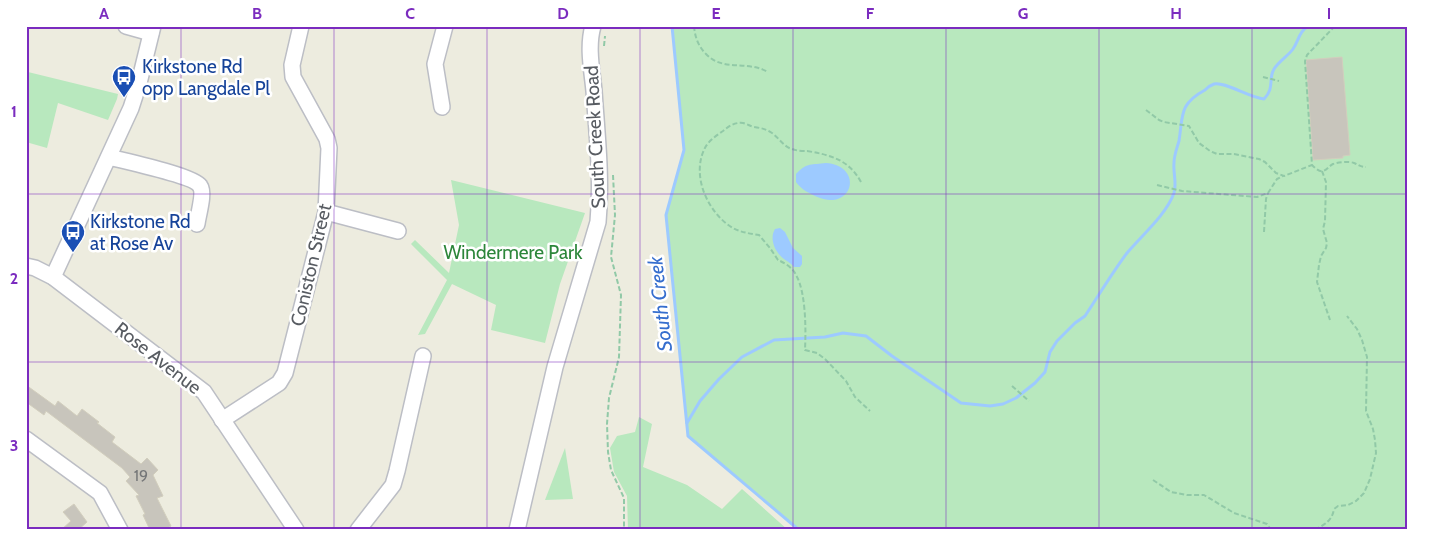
<svg xmlns="http://www.w3.org/2000/svg" width="1433" height="556" viewBox="0 0 1433 556" font-family="Cabin,sans-serif">
<style>
.green{fill:#b8e8be}
.water{fill:#9dcaff}
.lines{fill:none;stroke-linecap:round;stroke-linejoin:round}
.stream{stroke:#9dcaff;stroke-width:3}
.building{fill:#c8c5bc;stroke:#d2cebd}
.minor-casing{stroke:#bcbec5;stroke-width:18}
.path{stroke:#91c9a7;stroke-width:2;stroke-dasharray:5 2.5;stroke-linecap:butt}
.minor{stroke:#fff;stroke-width:15}
.grid{fill:none;stroke:#7b2cbf;stroke-width:1;stroke-opacity:0.55}
.labels{text-anchor:middle;dominant-baseline:central;stroke-width:5;stroke-linejoin:round;paint-order:stroke}
.number-label{font-size:16px;fill:#747678}
.transit-label{font-size:19px;fill:#164399;stroke:#fff;text-anchor:start}
.street-label{font-size:19px;fill:#585c62;stroke:#fff}
.park-label{font-size:19px;fill:#2c863a;stroke:#fff}
.water-label{font-size:20px;font-style:italic;fill:#356ece;stroke:#fff}
.neatline{fill:none;stroke:#7b2cbf;stroke-width:2}
.grid-label{font-size:16px;text-anchor:middle;font-weight:bold;fill:#7b2cbf}
</style>
<rect width="100%" height="100%" fill="#edecdf"/>
<!-- green -->
<g class="green">
<path d="M672 26H1407V530H799L688 436 666 215 684 150Z"/>
<path d="M28 72 118 94 117 99 108 120 58 103 47 148 26 142V74Z"/>
<path d="M451 180 585 213 560 284 545 343 491 330 496 305 452 284 425 334 418 335 447 280 411 244 415 240 449 273 459 225Z"/>
<path d="M639 417 652 424 643 467 687 485 722 509 742 489 788 530H628L627 496 614 472 610 448 617 436 635 432Z"/>
<path d="M565 448 573 499 545 500Z"/>
</g>
<!-- water -->
<g class="water">
<path d="M826 163C865 166 853 214 815 196 807 192 801 189 796 182V174C807 162 812 165 826 163Z"/>
<path d="M780 228 785 232 793 248 802 256V264L800 267H794C791 263 788 262 784 259 775 252 769 239 775 229Z"/>
</g>
<g class="lines">
<!-- stream -->
<g class="stream">
<path d="M672 26 684 150 666 215 688 436 799 530"/>
<path d="M687 423 700 401 719 379 742 357 774 340 825 337 843 333 866 336 892 356 961 403 990 406 1003 404 1016 398 1035 383 1045 372 1050 352 1057 341 1075 323 1085 316C1099 295 1112 273 1127 253 1142 235 1166 215 1174 193 1177 183 1173 173 1174 163 1174 155 1177 148 1179 141 1183 115 1179 104 1205 90 1207 88 1211 85 1214 84 1224 81 1250 98 1264 99 1275 88 1268 79 1274 69 1279 61 1288 56 1293 49 1299 40 1299 31 1309 26"/>
</g>
</g>
<!-- building -->
<g class="building">
<path d="M1342 57 1350 155 1343 156V158L1313 160 1306 60Z"/>
<path d="M26 385 55 406 58 401 77 416 82 409 99 422 97 423 115 437 112 442 141 464 147 458 158 470 153 475 163 496 157 498 171 526 164 530H150L143 515 145 514 136 496 139 495 126 481 130 477 122 468 46 411 44 415 26 402Z"/>
<path d="M74 504 87 522 78 530H61L71 521 63 512Z"/>
</g>
<g class="lines">
<!-- minor casing -->
<g class="minor-casing">
<g id="minor">
<path d="M126 26 151 33"/>
<path d="M442 107 435 64 445 26"/>
<path d="M109 157C124 161 194 176 200 186 205 193 198 215 197 224"/>
<path d="M326 212 398 231"/>
<path d="M26 266 35 268 53 277 204 392 296 530"/>
<path d="M53 277 131 108 139 83 153 26"/>
<path d="M222 420 279 383 285 373 326 212 329 148 327 139 293 77 292 65 301 26"/>
<path d="M26 439 100 493 120 530"/>
<path d="M358 530 393 485 397 471 423 356"/>
<path d="M517 530 555 367 598 222C602 179 597 135 594 91 592 70 587 47 593 26"/>
</g>
</g>
<!-- path -->
<g class="path">
<path d="M694 26C695 37 698 46 706 54 723 72 747 60 768 72"/>
<path d="M1335 26 1307 55 1305 61 1312 165C1315 168 1319 172 1323 171 1327 170 1329 166 1333 164 1339 162 1349 161 1354 163 1359 165 1360 167 1366 167"/>
<path d="M604 46 605 36"/>
<path d="M1263 77 1279 81"/>
<path d="M1146 110 1159 120 1164 122 1189 126 1199 143 1210 151 1217 154H1234L1259 159 1265 162 1276 173 1284 176 1312 165"/>
<path d="M1322 171 1326 182 1325 221 1323 229 1327 243 1326 248 1321 256 1319 265 1317 282 1330 320"/>
<path d="M613 175 615 215 611 257 621 295 619 357 609 398 607 424 608 452 611 470 624 498V530"/>
<path d="M861 182C849 160 831 155 807 151 803 151 797 151 792 149 784 147 779 138 772 133 766 129 761 128 754 127 750 126 747 124 743 123 735 122 729 126 723 131 717 135 710 140 706 146 691 172 705 207 727 224 737 232 747 233 759 235L770 248 778 260C785 263 793 268 796 275 806 292 806 330 805 350L817 353 825 359 846 381 855 397 870 411"/>
<path d="M1157 185 1182 191 1257 197 1268 193 1277 179 1283 176"/>
<path d="M1264 232 1266 199 1268 193"/>
<path d="M1012 386 1029 401"/>
<path d="M1153 480 1171 492 1187 495H1204L1234 513 1267 524 1271 530"/>
<path d="M1315 530C1325 524 1332 521 1334 509L1338 506 1348 505 1356 501 1364 493 1370 479 1376 453 1375 440 1373 429 1366 411 1367 357 1362 340 1357 329 1347 316"/>
</g>
<!-- minor -->
<use href="#minor" class="minor"/>
</g>
<!-- grid -->
<path class="grid" d="M181 26V530M334 26V530M487 26V530M640 26V530M793 26V530M946 26V530M1099 26V530M1252 26V530M26 194H1407M26 362H1407"/>
<!-- icons -->
<defs>
<g id="bus-pin" transform="scale(1.25)"><path d="M0 17L-7.5 6A9.5 9.5 0 1 1 7.5 6Z" fill="#1a4fb4" stroke="#fff"/><path d="M-5-6H5V4H4V6H2V4H-2V6H-4V4H-5ZM-3.5-4V0h7V-4ZM-3.5 1.2v1.5H-2V1.2ZM2 1.2v1.5H3.5V1.2Z" fill="#fff"/></g>
</defs>
<g fill-rule="evenodd">
<use href="#bus-pin" x="124" y="77"/>
<use href="#bus-pin" x="73" y="232"/>
</g>
<g class="labels">
<!-- number labels -->
<g class="number-label">
<text x="141" y="475">19</text>
</g>
<!-- transit labels -->
<g class="transit-label">
<text x="142" y="66">Kirkstone Rd<tspan x="142" dy="22">opp Langdale Pl</tspan></text>
<text x="90" y="221">Kirkstone Rd<tspan x="90" dy="22">at Rose Av</tspan></text>
</g>
<!-- street labels -->
<g class="street-label">
<text transform="translate(595 137) rotate(-93)">South Creek Road</text>
<text transform="translate(311 265) rotate(-77)">Coniston Street</text>
<text transform="translate(158 358) rotate(38)">Rose Avenue</text>
</g>
<!-- park labels -->
<g class="park-label">
<text x="513" y="252">Windermere Park</text>
</g>
<!-- water labels -->
<g class="water-label">
<text transform="translate(660 304) rotate(-96)">South Creek</text>
</g>
</g>
<!-- border -->
<rect width="1433" height="556" fill="none" stroke="#ffffff" stroke-width="55"/>
<rect x="28" y="28" width="1378" height="500" class="neatline"/>
<g class="grid-label">
<text x="104" y="19">A</text>
<text x="257" y="19">B</text>
<text x="410" y="19">C</text>
<text x="563" y="19">D</text>
<text x="716" y="19">E</text>
<text x="870" y="19">F</text>
<text x="1023" y="19">G</text>
<text x="1176" y="19">H</text>
<text x="1329" y="19">I</text>
<text x="14" y="117">1</text>
<text x="14" y="284">2</text>
<text x="14" y="451">3</text>
</g>
</svg>
